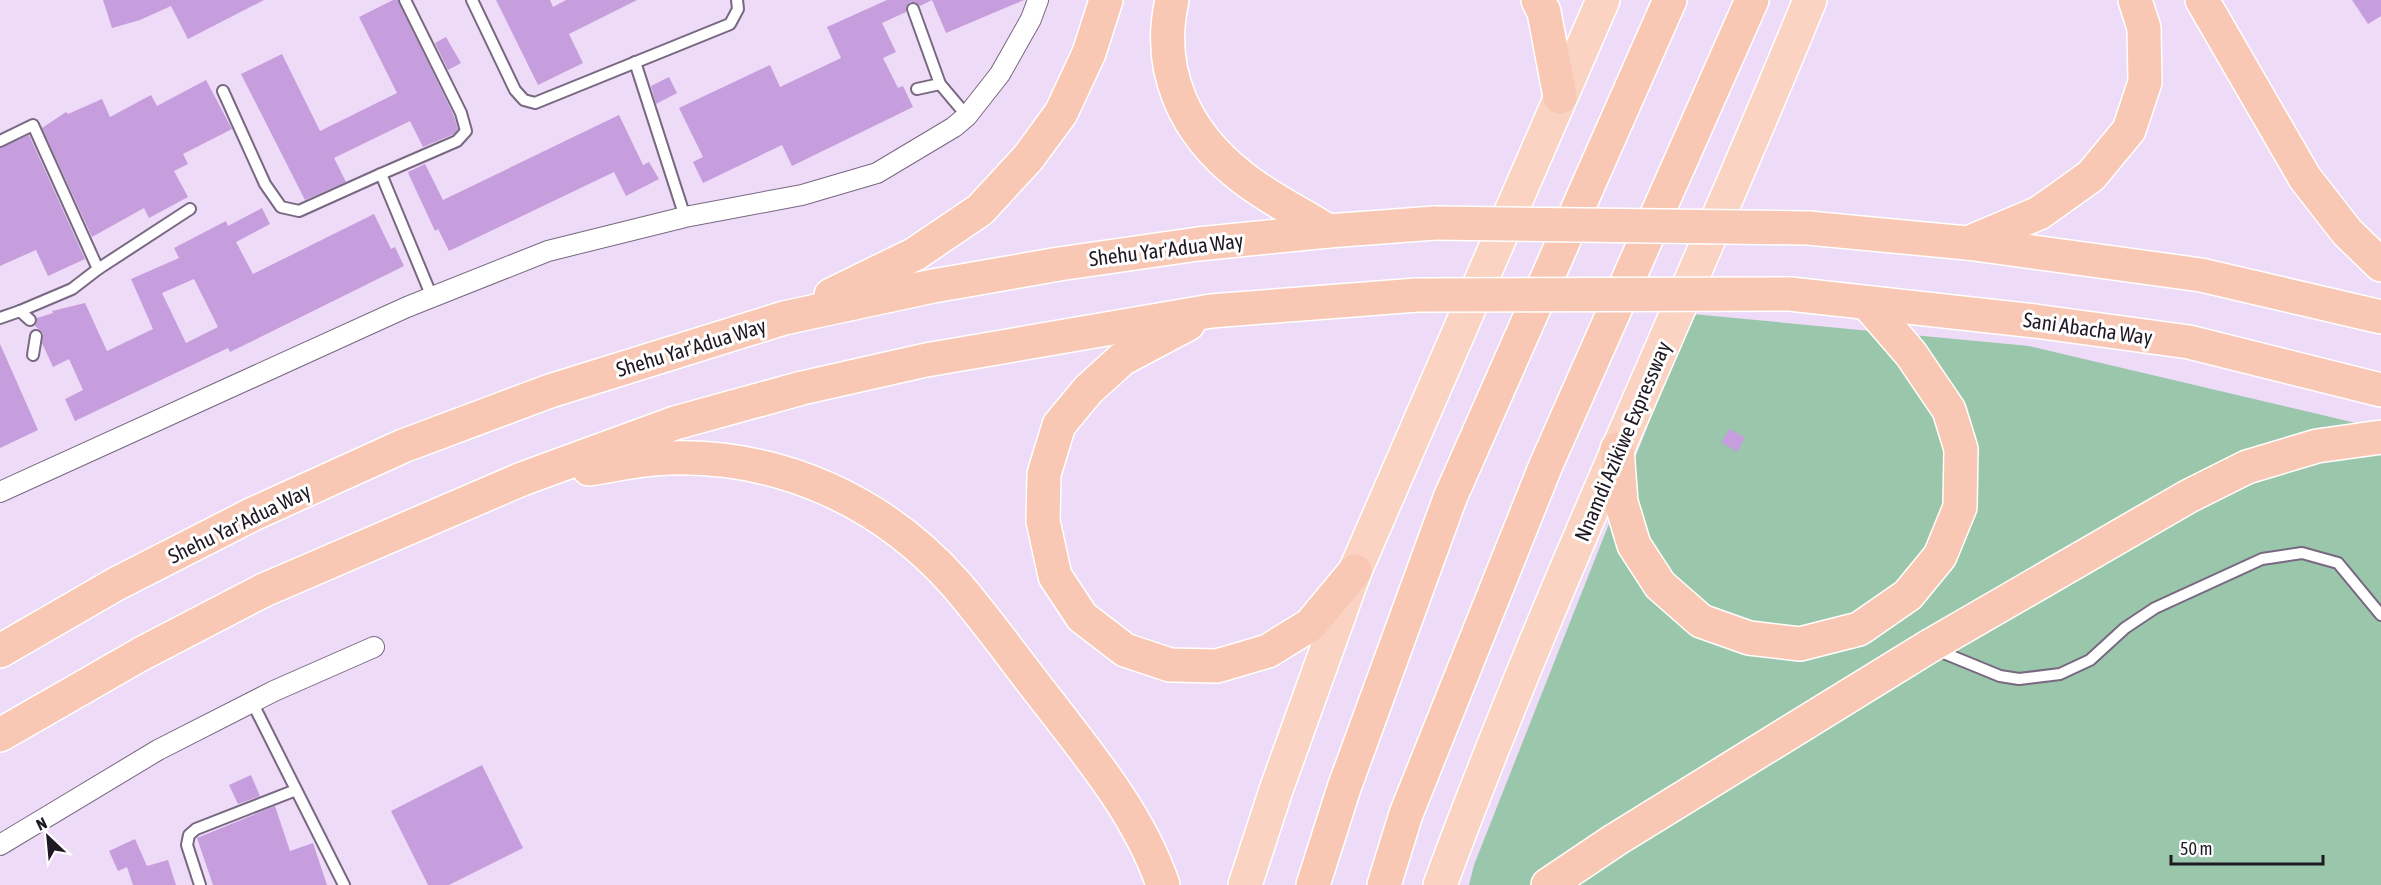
<svg xmlns="http://www.w3.org/2000/svg" width="2381" height="885" viewBox="0 0 2381 885" font-family="'Asap Condensed',sans-serif">
<style>
.green{fill:#9ac6ab}
.building{fill:#c79edd;fill-rule:evenodd}
.lines{fill:none;stroke-linecap:round;stroke-linejoin:round}
.service-casing{stroke:#786881;stroke-width:14}
.minor-casing{stroke:#786881;stroke-width:22}
.trunk-casing{stroke:#fff;stroke-width:36}
.motorway-casing{stroke:#fff;stroke-width:36}
.service{stroke:#fff;stroke-width:10}
.minor{stroke:#fff;stroke-width:20}
.trunk{stroke:#fad3c3;stroke-width:33}
.motorway{stroke:#f9c8b4;stroke-width:33}
.motorway-bridge-casing{stroke:#fff;stroke-width:36;stroke-linecap:butt}
.motorway-bridge{stroke:#f9c8b4;stroke-width:33}
.labels{text-anchor:middle;dominant-baseline:central;stroke-width:6;stroke-linejoin:round;paint-order:stroke}
.street-label{font-size:21px;fill:#1f1923;stroke:#fff}
</style>
<rect width="100%" height="100%" fill="#eddbf7"/>
<!-- green -->
<path class="green" d="M1692 314 2029 346 2381 429V885H1469L1474 865Z"/>
<!-- building -->
<g class="building">
<path d="M103 0H264L188 39 171 6 140 20 112 28Z"/>
<path d="M393 0H398L454 116 458 129 454 134 423 147 410 121 334 158 346 182 305 200 241 74 282 54 320 131 397 93 359 17Z"/>
<path d="M496 0H550L553 7 566 0H637L569 34 583 63 538 85Z"/>
<path d="M887 0H1024L946 33 932 0 920 6 915 2H910L906 7V12L882 23 896 52 883 58 898 88 903 86 913 107 792 166 782 145 703 183 693 162 703 157 679 108 770 65 780 87 841 58 827 27Z"/>
<path d="M2352 0H2381V16L2368 24Z"/>
<path d="M446 37 461 63 448 70 435 43Z"/>
<path d="M669 77 677 93 656 104 651 86Z"/>
<path d="M206 80 232 129 183 154 188 164 174 171 188 197 149 218 144 208 92 237 42 128 66 112 68 114 102 99 110 117 151 95 157 106Z"/>
<path d="M619 115 643 165 649 162 659 179 626 196 614 172 449 251 438 229 435 231 409 175 408 172 425 164 443 200Z"/>
<path d="M29 135 85 259 48 276 36 250 0 266V148Z"/>
<path d="M262 208 270 224 236 242 253 274 374 214 391 249 395 247 404 266 230 352 228 348 75 421 65 399 83 390 69 359 53 367 42 343 43 333 35 326 37 318 53 313 52 311 85 303 107 351 153 329 131 279 179 258 174 248 226 221 228 226ZM194 279 218 327 186 343 162 293Z"/>
<path d="M0 344 38 430 0 448Z"/>
<path d="M1730 429 1745 438 1737 452 1721 442Z"/>
<path d="M482 765 523 848 449 885H428L391 811Z"/>
<path d="M251 775 260 796 238 804 229 785Z"/>
<path d="M275 806 290 851 313 843 327 885H213L197 838Z"/>
<path d="M135 839 147 866 168 860 176 885H133L127 867 118 871 109 851Z"/>
</g>
<g class="lines">
<!-- service casing -->
<g class="service-casing">
<g id="service">
<path d="M405 0 461 113 466 131 457 141 381 174 432 297"/>
<path d="M472 0 515 90 524 100 535 103 730 24 738 9 737 0"/>
<path d="M913 9 940 84 967 116"/>
<path d="M635 62 685 217"/>
<path d="M917 89 940 84"/>
<path d="M223 91 265 184 281 207 299 211 381 174"/>
<path d="M0 141 33 125 98 269 72 289 20 311 30 320"/>
<path d="M98 269 190 209"/>
<path d="M0 318 20 311"/>
<path d="M33 355 36 336"/>
<path d="M1934 649 2000 676 2019 679 2060 674 2090 660 2125 628 2155 608 2262 559 2302 553 2338 563 2381 615"/>
<path d="M252 702 344 885"/>
<path d="M200 885 187 845 189 835 196 829 296 790"/>
</g>
</g>
<!-- minor casing -->
<g class="minor-casing">
<g id="minor">
<path d="M0 492 407 307 548 251 685 217 802 195 877 173 954 127 967 116 1000 74 1031 19 1038 0"/>
<path d="M0 845 158 750 274 691 374 647"/>
</g>
</g>
<!-- trunk casing -->
<g class="trunk-casing">
<g id="trunk">
<path d="M1245 885 1276 790 1355 571 1603 0"/>
<path d="M1440 885C1551 585 1689 296 1810 0"/>
</g>
</g>
<!-- motorway casing -->
<g class="motorway-casing">
<g id="motorway">
<path d="M1172 0C1156 71 1185 133 1242 177 1268 198 1300 213 1328 231"/>
<path d="M1538 0 1544 12 1560 97"/>
<path d="M2202 0 2305 178 2347 232 2381 265"/>
<path d="M1808 228 1967 243 2201 275 2381 317"/>
<path d="M1968 243 2039 213 2091 176 2129 130 2145 82 2144 28 2135 0"/>
<path d="M1790 294 2035 321 2189 342 2381 390"/>
<path d="M831 295 915 254 980 210 1028 158 1061 113 1089 53 1106 0"/>
<path d="M1188 324 1122 359 1088 390 1059 425 1044 474 1043 521 1055 576 1082 617 1125 650 1170 665 1217 666 1268 651 1310 625 1355 571"/>
<path d="M1617 449 1621 502 1634 545 1660 585 1701 621 1749 638 1800 644 1859 629 1908 595 1940 556 1960 507 1961 449 1949 410 1911 354 1867 303"/>
<path d="M589 469C616 465 644 458 670 458 781 455 882 501 955 583 987 620 1015 660 1045 698 1089 755 1140 816 1163 885"/>
<path d="M0 651 116 584 253 514 403 446 550 391 784 318 933 286 1059 264 1198 244 1328 231 1435 223"/>
<path d="M0 735 141 654 264 590 522 479 675 423 802 388 926 360 1211 311 1417 295"/>
<path d="M1313 885 1344 788 1450 498 1670 0"/>
<path d="M1384 885 1406 814 1546 465 1752 0"/>
<path d="M1548 885 1615 840 1928 647 2189 496 2247 467 2317 446 2381 437"/>
</g>
</g>
<!-- service -->
<use href="#service" class="service"/>
<!-- minor -->
<use href="#minor" class="minor"/>
<!-- trunk -->
<use href="#trunk" class="trunk"/>
<!-- motorway -->
<use href="#motorway" class="motorway"/>
<!-- motorway-bridge casing -->
<g class="motorway-bridge-casing">
<g id="motorway-bridge">
<path d="M1435 223 1808 228"/>
<path d="M1417 295 1790 294"/>
</g>
</g>
<!-- motorway-bridge -->
<use href="#motorway-bridge" class="motorway-bridge"/>
</g>
<g class="labels">
<!-- street labels -->
<g class="street-label">
<text transform="translate(1166 249) rotate(-7)">Shehu Yar'Adua Way</text>
<text transform="translate(2088 328) rotate(8)">Sani Abacha Way</text>
<text transform="translate(691 347) rotate(-17)">Shehu Yar'Adua Way</text>
<text transform="translate(1622 441) rotate(-67)">Nnamdi Azikiwe Expressway</text>
<text transform="translate(239 523) rotate(-26)">Shehu Yar'Adua Way</text>
</g>
</g>
<!-- north arrow -->
<g transform="translate(48 837) rotate(334)" stroke="#ffffff" stroke-width="4.5" paint-order="stroke">
<path d="M0-4.5L10 22L0 15L-10 22Z" fill="#1f1923"/>
<text y="-9" font-size="16" font-weight="bold" text-anchor="middle" fill="#1f1923">N</text>
</g>
<!-- scale -->
<path d="M2171 855v9h152v-9" fill="none" stroke="#1f1923" stroke-width="3"/>
<text x="2180" y="855" font-size="18" fill="#1f1923" stroke="#ffffff" stroke-width="4.5" paint-order="stroke">50 m</text>
</svg>
